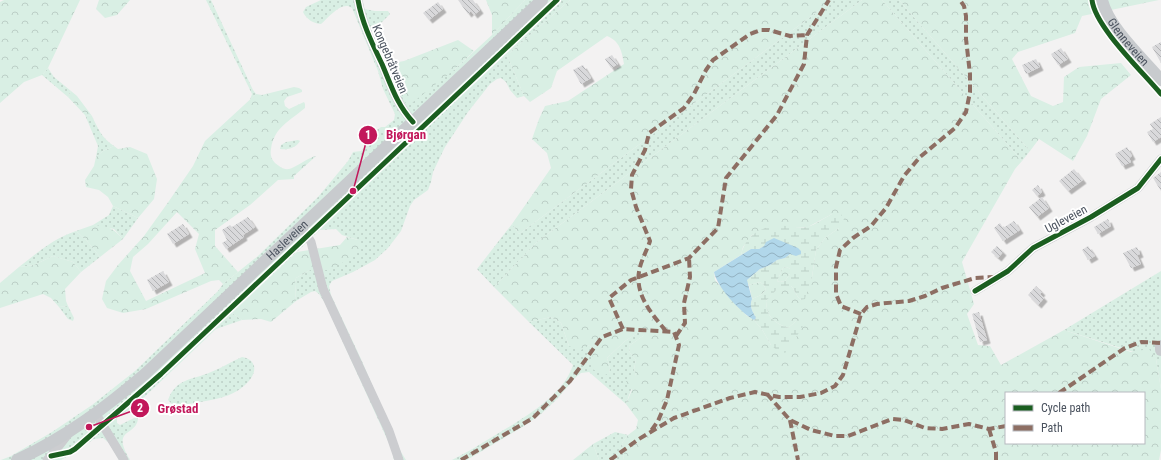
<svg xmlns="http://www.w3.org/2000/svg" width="1161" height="460" viewBox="0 0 1161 460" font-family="'Roboto Condensed',sans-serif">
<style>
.grass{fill:url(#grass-dots)}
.forest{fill:url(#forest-crowns);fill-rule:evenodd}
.wetland{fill:url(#wetland-marsh);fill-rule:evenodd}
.water{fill:url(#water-waves)}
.building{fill:url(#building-back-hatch);filter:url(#shadow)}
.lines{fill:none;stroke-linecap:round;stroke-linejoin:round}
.minor{stroke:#cccdd0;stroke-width:9}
.major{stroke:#c8cbce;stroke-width:12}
.quiet{stroke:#8d6e63;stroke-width:4;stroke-dasharray:8 4;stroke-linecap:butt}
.cycleway-casing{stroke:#fff;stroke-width:8}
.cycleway{stroke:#1b5e20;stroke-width:5}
.labels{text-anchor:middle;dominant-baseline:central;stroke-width:4;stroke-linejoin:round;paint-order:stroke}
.street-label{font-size:12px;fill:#4a525e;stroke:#fff}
.leader{fill:none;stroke:#c2185b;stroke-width:1.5}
.callout-dot{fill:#c2185b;stroke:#fff;stroke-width:1.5}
.mark-label{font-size:12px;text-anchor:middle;font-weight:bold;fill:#fff}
.callout-label{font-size:13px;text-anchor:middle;font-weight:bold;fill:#c2185b;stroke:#fff;stroke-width:4;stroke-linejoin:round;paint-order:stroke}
</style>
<defs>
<pattern id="grass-dots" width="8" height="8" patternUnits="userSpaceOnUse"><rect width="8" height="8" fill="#d9efe4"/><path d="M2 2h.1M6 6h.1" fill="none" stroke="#bccfc6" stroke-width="1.8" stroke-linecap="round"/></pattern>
<pattern id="forest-crowns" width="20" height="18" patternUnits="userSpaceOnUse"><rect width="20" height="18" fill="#d9efe4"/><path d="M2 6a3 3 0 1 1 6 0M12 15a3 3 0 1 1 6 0" fill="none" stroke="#bccfc6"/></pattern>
<pattern id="wetland-marsh" width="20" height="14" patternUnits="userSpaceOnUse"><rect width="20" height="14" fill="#d9efe4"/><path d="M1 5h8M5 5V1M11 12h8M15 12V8" fill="none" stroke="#bccfc6"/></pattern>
<pattern id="water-waves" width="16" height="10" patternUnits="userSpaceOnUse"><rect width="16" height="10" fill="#b1d7ea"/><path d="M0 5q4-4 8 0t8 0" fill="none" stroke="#92b1c1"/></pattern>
<pattern id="building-back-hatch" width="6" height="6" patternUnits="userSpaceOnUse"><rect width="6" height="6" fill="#d9d9db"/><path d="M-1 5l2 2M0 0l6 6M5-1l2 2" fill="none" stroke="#b2b3b5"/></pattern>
<filter id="shadow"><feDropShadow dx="3.5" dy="3.5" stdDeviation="0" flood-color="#0004"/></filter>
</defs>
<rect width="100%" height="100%" fill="#f3f2f2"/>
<!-- grass -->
<g class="grass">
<path d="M206 0H211L253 90 256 94 250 100 252 94Z"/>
<path d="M321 0H361L364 9 375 11H388L390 14 372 32 373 36 375 37 374 40 384 60 388 64 393 83 454 70 492 35 525 0H570L507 55 524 96 517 98 510 90 506 82 501 78 497 79 490 84 468 112 445 147 433 172 431 182 428 190 414 200 410 206 401 231 388 248 375 260 353 272 332 281 329 286 331 295 361 359 401 452 406 460H394L392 450 325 303 319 294 315 291 311 292 296 301 295 283 296 278 310 270H329L358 240 342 235 336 229 320 230 232 313 242 320 216 329 138 403 117 418V423L120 425 136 417 138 418C137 437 110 427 130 460H119L109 443 103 438 94 439 75 452 61 460H1L11 456 52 432 92 405 135 371 218 291 223 284 258 256 318 197 348 161 353 152 361 151 367 144 365 138 381 127H385L394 120 395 114 383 89 378 71 352 8C342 0 329 17 321 24 314 24 306 19 303 12L306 7Z"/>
<path d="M833 0H862L537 242 494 287 477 269 512 224 519 234Z"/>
<path d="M882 0H899L1030 151 1022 161Z"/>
<path d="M48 68 54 77 71 91 68 97 42 75Z"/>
<path d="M85 115 92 116C98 129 102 138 114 146L103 151 96 157 98 146Z"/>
<path d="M298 140 300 141C296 148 288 150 280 149L281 145 286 142Z"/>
<path d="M113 206 138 218 123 239 114 229 93 225 109 215Z"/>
<path d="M76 231 87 241 100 257 81 272 73 262 53 256 34 265 19 267C37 253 54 238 76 231Z"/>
<path d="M1161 271V389L1156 359 1064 330Z"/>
<path d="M68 306 74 318 73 321 68 319 59 307Z"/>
<path d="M551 317 561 323 569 346 588 345 593 348V354L609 373 610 368 607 358 625 341 636 334 640 328 647 329 643 336 629 346 630 353 636 360 634 369 636 376 626 404 589 372 581 373 576 377 556 400 541 414 524 426 467 460H452C466 453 479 445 492 437 520 420 563 397 573 365L529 322Z"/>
<path d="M242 357C248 358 252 360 254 366 257 379 237 393 226 396 213 401 191 403 176 406L172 404 168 400C176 378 193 380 211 372 222 368 232 361 242 357Z"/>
<path d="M615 432 628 435 622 443 624 454 623 460H599L593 444Z"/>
</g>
<!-- forest -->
<g class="forest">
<path d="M4 0H80L48 68 42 75 24 82 0 103V2Z"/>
<path d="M99 0H130L117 15 105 18 96 9Z"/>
<path d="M486 0H525L492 35V15Z"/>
<path d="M570 0H833L519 234 512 224 551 168 547 153 532 139 539 119 545 106 568 101 624 64C622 52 620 41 607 36L557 71 551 88 530 102 524 96 507 55Z"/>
<path d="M862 0H882L1022 161 1015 169 962 262 974 304 967 314 978 345 990 346 1001 365 1064 330 1131 352 1149 349 1156 359 1161 389V450L1159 460H623L624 454 622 443 628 435 636 429 638 420 626 404 632 390 626 382 628 378 636 376 634 369 636 360 630 353 629 346 643 336 646 329H640L636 334 625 341 607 358 610 368 609 373 605 375 592 369 593 348 588 345 580 351 569 346 561 323 551 317 529 322 494 287 537 242ZM832 214 839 228 825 238 816 250 812 277 801 300C796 296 795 290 791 286H779L766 301C767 317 773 322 788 328L800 318 771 345 763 331 754 320 746 315 715 280 714 272 741 255 743 247 752 235 780 226 789 228 808 227ZM1006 393H1144V443H1006Z"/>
<path d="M899 0H1159L1082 16 1075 33 1018 52 1012 59 1031 96 1053 106 1063 102 1064 77 1079 67 1121 63 1131 75 1101 99 1087 136 1073 161 1039 139 1030 151Z"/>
<path d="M458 40 474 51 454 70 408 106 393 83 388 64 404 61Z"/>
<path d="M294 87 299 88 302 90V92L287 97 284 101 285 106 289 109 304 102 305 104V108C290 121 274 127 271 149 270 154 271 159 275 163 279 166 283 170 289 169 295 168 307 158 316 156L315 157 294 176V179L278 180 250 205 215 230V246L238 272 223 284 219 280 211 281 146 309 123 313 107 308 102 299 106 281 118 265 144 236 169 201 193 166 205 141 256 94 262 95ZM177 212 199 234 195 249 205 273 146 301 130 271 133 257 148 244Z"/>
<path d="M71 91 77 96 92 116 85 115 68 97Z"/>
<path d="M114 146 118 149 130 147 147 154 157 179 154 199 138 218 113 206 108 197 99 190 86 187 85 180 94 166 96 157 103 151Z"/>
<path d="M93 225C108 226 113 228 123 239L100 257 87 241 76 231Z"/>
<path d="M347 237 358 240 362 247 353 257 329 270H310L296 278 295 283 296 301 271 322 261 319 242 320 232 313 297 252 340 245Z"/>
<path d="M53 256 73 262 81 272 65 289 66 301 68 306 59 307 51 298 43 294 0 308V283L19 267 34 265Z"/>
<path d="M787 267 790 269V274L785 281 780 282 777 281 783 268Z"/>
<path d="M760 282 764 285 766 290 761 295 752 299 749 285Z"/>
<path d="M593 444 599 460H573Z"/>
</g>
<!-- wetland -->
<path class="wetland" d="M832 214H841L844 220 839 228 825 238 816 250 812 277 805 299 801 300C796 296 795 290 791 286L779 287 766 301C767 317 773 322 788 328L800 318 803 321V326L787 352 781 354 771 345 763 331 754 320 756 318C752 311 749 306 752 299L761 295 766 290 764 285 760 282 749 285 747 282V280L760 269 770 265 777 260 785 258 790 254H801L764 246 759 249H751L741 255C745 236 761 226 779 226 788 225 797 229 807 227 815 225 824 218 832 214ZM787 267 790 269V274L785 281 780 282 777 281 783 268Z"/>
<!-- water -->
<path class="water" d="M774 238 798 248 801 251V254L796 256 790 254 785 258 777 260 770 265 760 269 747 280 752 299C749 306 752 311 756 318L754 320C740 312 717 287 714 272L751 249H759L764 246 766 242Z"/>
<!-- building -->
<g class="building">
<path d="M458 0H473L480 10 474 15 471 11 468 14Z"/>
<path d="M438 2 443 9 429 20 423 13Z"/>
<path d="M1161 42V63L1152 47Z"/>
<path d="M1061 48 1068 59 1058 65 1051 54Z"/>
<path d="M612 55 618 64 611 68 605 59Z"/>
<path d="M1036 59 1040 67 1026 74 1022 65Z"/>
<path d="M583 65 591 78 581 84 573 70Z"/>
<path d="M1161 117V137L1153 142 1147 132 1153 129 1150 124Z"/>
<path d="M1127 147 1132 156 1129 158 1131 162 1122 166 1115 154Z"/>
<path d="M1074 169 1083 180 1068 191 1059 181Z"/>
<path d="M1161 172V191L1153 178Z"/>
<path d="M1038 185 1042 192 1037 196 1032 190Z"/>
<path d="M1042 197 1049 208 1037 217 1029 207Z"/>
<path d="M248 217 255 227 243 235 244 237 226 249 222 243 227 240 222 230 230 225 232 227Z"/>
<path d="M1108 219 1111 226 1098 234 1094 227Z"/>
<path d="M1014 221 1020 230 1003 241 994 228 1000 223 1003 228Z"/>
<path d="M183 224 189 234 173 244 167 234Z"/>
<path d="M997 246 1003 252 998 258 991 252Z"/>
<path d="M1088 246 1095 256 1088 260 1082 250Z"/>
<path d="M1137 247 1140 254 1137 255 1141 264 1131 268 1123 253Z"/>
<path d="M163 271 169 282 153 291 147 280Z"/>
<path d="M1036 286 1042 292 1040 294 1044 298 1038 305 1028 295Z"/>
<path d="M979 312 987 340 980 342 972 314Z"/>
</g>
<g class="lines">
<!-- minor -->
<g class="minor">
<path d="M358 0C362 23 372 43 382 64 391 85 397 105 413 122"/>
<path d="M302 227 311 242 323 289 389 431 399 460"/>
<path d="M975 291 1008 271 1033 248 1091 217 1138 188 1161 159"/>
<path d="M96 414 124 460"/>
<path d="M47 460 51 456 69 433"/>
</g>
<!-- major -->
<g class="major">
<path id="s1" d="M1102 0C1108 27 1143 59 1161 80"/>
<path d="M1161 346V350"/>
<path id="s2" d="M17 460C65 438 105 408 145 374L542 0"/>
</g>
<!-- quiet -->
<g class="quiet">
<path d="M861 314 841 306 836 294V267L840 250 853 238 871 226 886 208 904 176 920 157 955 128 966 112 970 92V74L966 39V16L964 6 960 0"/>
<path d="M623 329 609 298 631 280 689 258 718 228 726 178 777 115 804 64 807 35 829 0"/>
<path d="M666 331C651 313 633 293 640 267 642 259 647 250 650 241L636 207 631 189 632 175 645 150 649 133 684 108 694 94 706 70 713 60 750 34 761 30H769L790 36 807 35"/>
<path d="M676 336 685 323 684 303 690 277 689 258"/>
<path d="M1059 393 1125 348 1141 342 1161 343"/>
<path d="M767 394 790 420 811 430 835 436H848L892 419 904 420 925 428 942 429 969 424 989 429 1006 426"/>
<path d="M790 420 798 460"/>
<path d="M989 429 996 452V460"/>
<path d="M461 460 533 418 570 381 602 337 623 329 674 332 679 345 667 400 658 421 651 431"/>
<path d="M610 460 639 439 674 418 730 398 755 392 779 397H800L821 393 835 386 843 375 861 314 867 307 877 304 909 301 925 296 942 288 975 278 995 277"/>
</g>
<!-- cycleway casing -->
<g class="cycleway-casing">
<g id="cycleway">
<path d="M358 0C362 23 372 43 382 64 391 85 397 105 413 122"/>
<path d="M1092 0C1095 27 1143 72 1161 94"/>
<path d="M975 291 1008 271 1033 248 1091 217 1138 188 1161 159"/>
<path d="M51 456 70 452 75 449 161 374 557 0"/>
</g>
</g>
<!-- cycleway -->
<use href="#cycleway" class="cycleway"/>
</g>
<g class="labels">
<!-- street labels -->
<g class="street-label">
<text stroke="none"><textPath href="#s1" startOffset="50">Glenneveien</textPath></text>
<text transform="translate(390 59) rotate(67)">Kongebråtveien</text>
<text transform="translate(1066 219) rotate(-28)">Ugleveien</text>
<text stroke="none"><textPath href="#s2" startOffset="350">Hasleveien</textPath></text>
</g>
</g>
<!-- callouts -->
<path class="leader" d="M353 191L368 135M89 427L140 408"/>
<g class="callout-dot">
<circle cx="353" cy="191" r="4"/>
<circle cx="89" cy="427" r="4"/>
<circle cx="368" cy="135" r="10"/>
<circle cx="140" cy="408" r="10"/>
</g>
<g class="mark-label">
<text x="368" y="139">1</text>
<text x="140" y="412">2</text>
</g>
<g class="callout-label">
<text x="406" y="139">Bjørgan</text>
<text x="178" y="413">Grøstad</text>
</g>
<!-- legend -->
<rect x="1005" y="392" width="140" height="52" fill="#ffffff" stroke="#b7babf"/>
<rect x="1013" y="405" width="20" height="6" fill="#1b5e20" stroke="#b7babf"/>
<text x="1041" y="412" font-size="12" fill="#4a525e">Cycle path</text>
<rect x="1013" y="425" width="20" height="6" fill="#8d6e63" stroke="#b7babf"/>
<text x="1041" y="432" font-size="12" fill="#4a525e">Path</text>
</svg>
